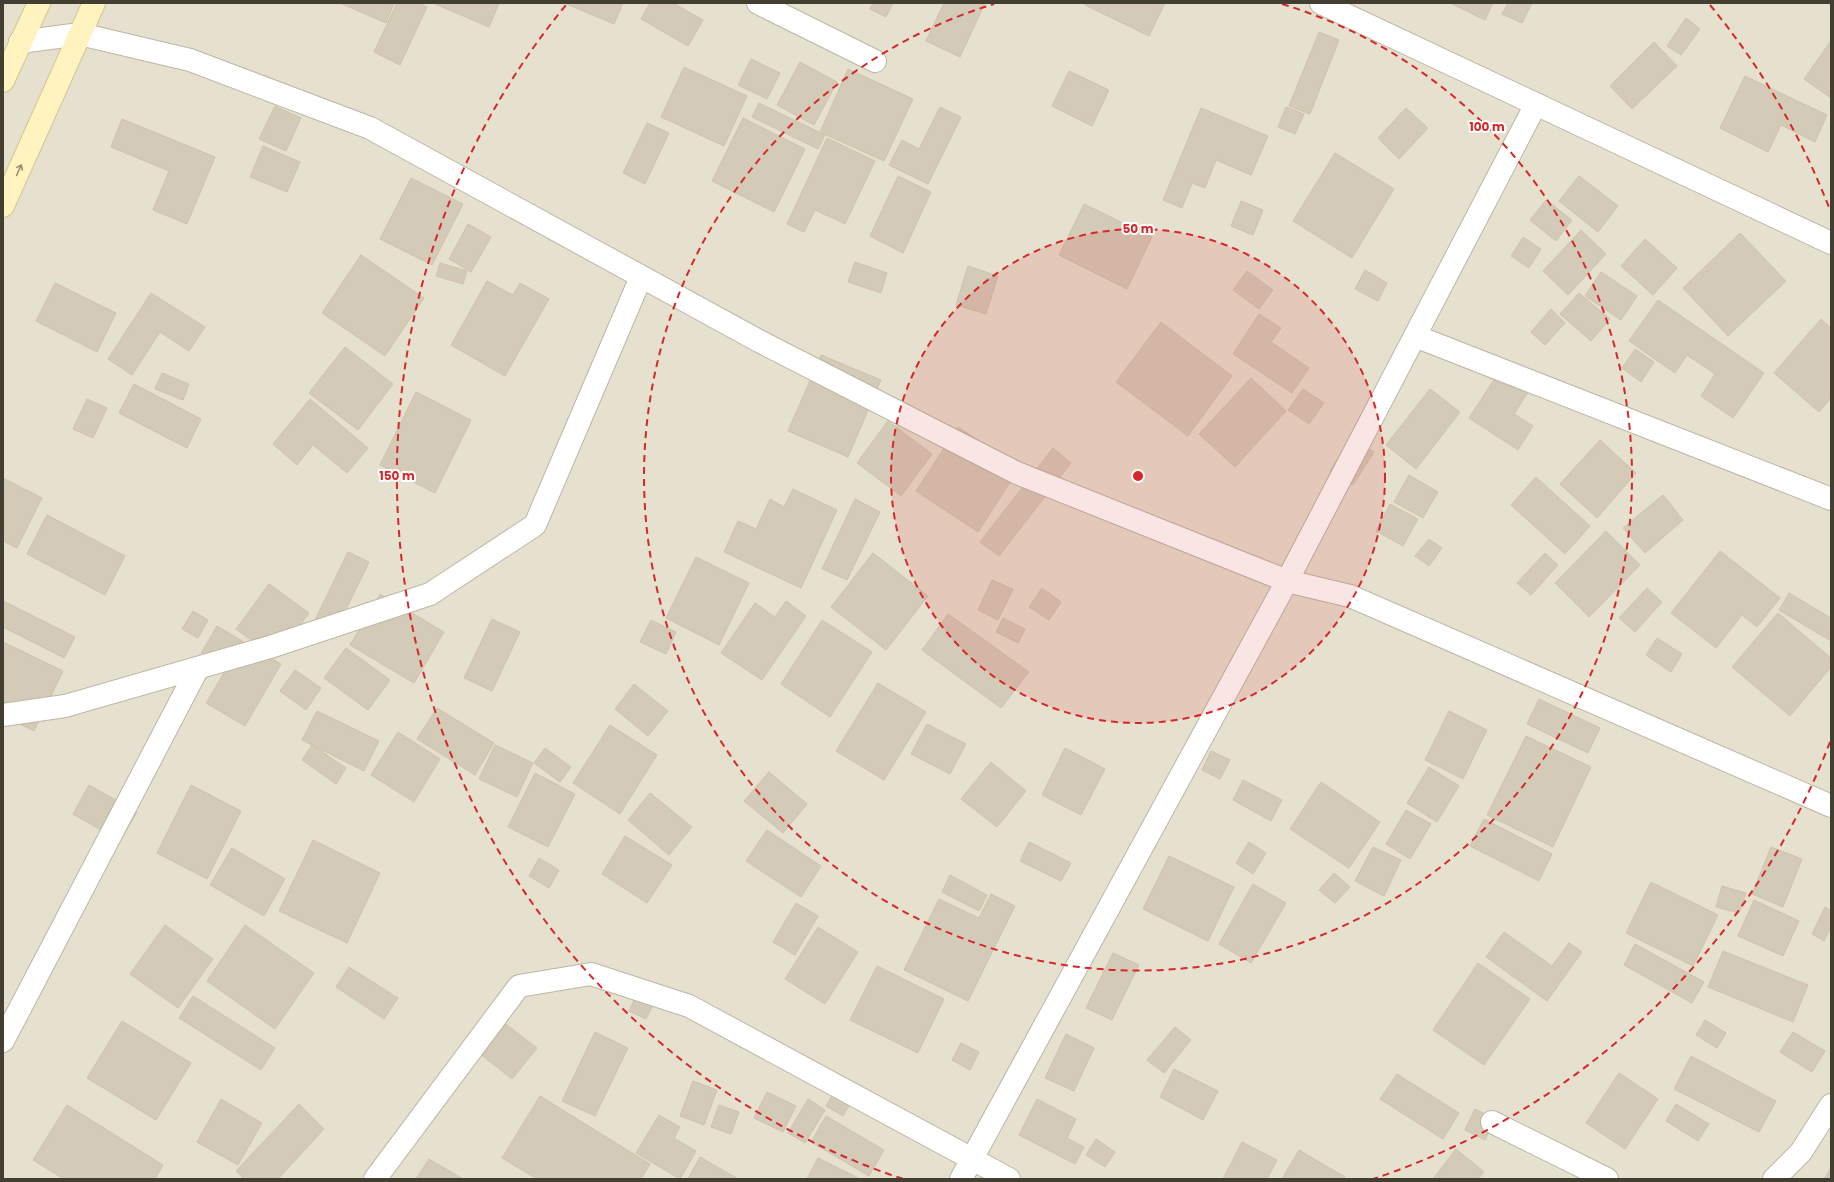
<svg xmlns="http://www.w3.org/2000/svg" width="1834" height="1182" viewBox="0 0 1834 1182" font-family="Poppins,sans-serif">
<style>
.residential{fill:#e6e0cf}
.building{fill:#d3cab7;stroke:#cfc2aa}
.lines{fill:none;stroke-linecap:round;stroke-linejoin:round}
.minor-casing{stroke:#bdb6a4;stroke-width:24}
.secondary-casing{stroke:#d4c58f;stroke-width:24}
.minor{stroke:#fff;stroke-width:22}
.secondary{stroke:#fff3bf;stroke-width:22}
.oneway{stroke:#988f71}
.ring{fill:none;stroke:#d62828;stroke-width:2;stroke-dasharray:7 5}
.centre{fill:#d62828;stroke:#fff;stroke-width:2}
.ring-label{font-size:12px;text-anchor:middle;font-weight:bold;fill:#d62828;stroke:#fff;stroke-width:4;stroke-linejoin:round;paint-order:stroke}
</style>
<rect width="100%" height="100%" fill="#f2eee2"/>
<!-- residential -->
<rect class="residential" x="3" y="3" width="1828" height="1176"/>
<!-- building -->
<g class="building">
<path d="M340 3H394L386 23Z"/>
<path d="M397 3H419L427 7 400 65 374 52Z"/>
<path d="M433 3H499L489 27Z"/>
<path d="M564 3H623L614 24Z"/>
<path d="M650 3H673L703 20 688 46 641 19Z"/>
<path d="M873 3H893L886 17 870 9Z"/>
<path d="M944 3H985L960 57 926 41Z"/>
<path d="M1086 3H1165L1149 36 1085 5Z"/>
<path d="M1450 3H1493L1485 20Z"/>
<path d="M1508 3H1532L1522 23 1502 14Z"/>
<path d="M1686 18 1700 29 1681 55 1667 46Z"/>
<path d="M1319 32 1339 40 1310 114 1289 106Z"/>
<path d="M1831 41V98L1804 79Z"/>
<path d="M1654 42 1677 66 1632 109 1610 86Z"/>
<path d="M751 59 780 73 767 99 738 85Z"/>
<path d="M800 62 837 82 814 125 777 105Z"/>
<path d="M684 67 747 96 724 146 661 117Z"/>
<path d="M848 69 913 99 884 161 820 132Z"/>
<path d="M1069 71 1109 90 1092 126 1052 106Z"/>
<path d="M1745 76 1827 115 1815 142 1781 125 1768 152 1720 128Z"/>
<path d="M759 103 825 135 818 149 752 117Z"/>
<path d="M275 106 301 118 286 151 259 139Z"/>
<path d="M940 107 961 117 928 184 889 165 902 140 919 149Z"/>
<path d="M1286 107 1304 114 1295 134 1278 127Z"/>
<path d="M1201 108 1268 136 1251 175 1216 160 1205 188 1192 183 1182 208 1163 200Z"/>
<path d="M1406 108 1428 128 1399 159 1378 138Z"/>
<path d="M743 118 805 149 774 212 712 181Z"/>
<path d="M122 119 215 157 187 224 153 210 169 171 111 147Z"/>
<path d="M647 123 669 133 645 184 623 173Z"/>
<path d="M827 138 875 161 845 224 815 210 804 232 787 224Z"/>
<path d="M263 146 300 162 287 192 250 177Z"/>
<path d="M1335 153 1394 189 1352 258 1293 221Z"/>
<path d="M898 176 931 192 903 253 870 236Z"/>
<path d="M1579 176 1618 206 1598 232 1559 201Z"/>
<path d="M411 178 463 204 432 265 380 239Z"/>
<path d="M1546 200 1572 220 1556 241 1530 220Z"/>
<path d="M1241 201 1263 210 1253 235 1231 226Z"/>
<path d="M1084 204 1152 237 1127 289 1059 255Z"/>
<path d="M468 224 491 237 471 272 449 259Z"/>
<path d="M1581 230 1606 254 1568 295 1543 271Z"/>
<path d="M1740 233 1786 281 1728 336 1683 288Z"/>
<path d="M1523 237 1541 249 1529 268 1511 256Z"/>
<path d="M1645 239 1677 268 1653 295 1621 266Z"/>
<path d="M361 255 424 298 385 356 322 313Z"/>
<path d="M855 262 887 273 881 293 848 282Z"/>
<path d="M440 263 467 271 463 284 436 276Z"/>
<path d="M968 266 998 276 986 314 956 305Z"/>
<path d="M1365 270 1387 283 1378 301 1355 289Z"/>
<path d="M1247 271 1273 290 1259 309 1233 290Z"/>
<path d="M1601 272 1637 296 1621 320 1585 296Z"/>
<path d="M487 281 513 295 520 283 549 299 505 376 451 345Z"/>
<path d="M55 283 116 313 97 352 36 321Z"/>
<path d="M151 293 205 327 189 351 160 332 132 375 108 359Z"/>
<path d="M1579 293 1610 319 1591 341 1560 314Z"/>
<path d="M1658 300 1764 373 1733 418 1701 396 1715 374 1687 355 1675 373 1629 341Z"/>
<path d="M1551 309 1565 323 1545 345 1531 332Z"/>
<path d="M1259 314 1281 328 1271 342 1309 368 1292 393 1233 354Z"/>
<path d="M1821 319 1831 328V398L1819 412 1774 373Z"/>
<path d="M1161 322 1232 376 1188 436 1116 382Z"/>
<path d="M345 347 393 384 358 430 309 393Z"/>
<path d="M1635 349 1654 362 1641 382 1622 368Z"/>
<path d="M821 355 881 380 848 457 788 431Z"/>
<path d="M1504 364 1534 383 1514 414 1533 426 1518 450 1469 418Z"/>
<path d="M162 373 189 384 183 400 155 389Z"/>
<path d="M1251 378 1286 411 1235 467 1199 434Z"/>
<path d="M134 384 201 419 187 448 119 413Z"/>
<path d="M1303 389 1324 403 1309 424 1288 410Z"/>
<path d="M1430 389 1460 412 1416 469 1386 445Z"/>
<path d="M416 392 471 420 435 493 380 465Z"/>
<path d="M87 399 107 408 93 438 73 429Z"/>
<path d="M310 399 368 448 347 473 313 445 297 465 273 444Z"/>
<path d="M888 421 932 454 901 496 857 463Z"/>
<path d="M958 427 1020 467 978 532 916 491Z"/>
<path d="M1351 438 1374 452 1353 485 1330 471Z"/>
<path d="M1600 440 1636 473 1597 518 1560 484Z"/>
<path d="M1053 448 1071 463 999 556 980 542Z"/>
<path d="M1409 475 1438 492 1423 518 1394 502Z"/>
<path d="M1536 477 1590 526 1565 554 1511 505Z"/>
<path d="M3 478 42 498 17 548 3 541Z"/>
<path d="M793 489 837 510 801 588 724 552 738 521 756 529 770 499 784 507Z"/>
<path d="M1663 495 1683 520 1645 553 1623 528Z"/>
<path d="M855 499 880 512 847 580 822 569Z"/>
<path d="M1390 504 1418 519 1403 546 1376 531Z"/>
<path d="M47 515 125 556 105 595 27 554Z"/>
<path d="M1606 531 1640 565 1589 617 1555 583Z"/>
<path d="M1429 539 1442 548 1429 566 1415 556Z"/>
<path d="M1720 551 1780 598 1757 627 1742 615 1716 648 1671 613Z"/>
<path d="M348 552 369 562 336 630 315 620Z"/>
<path d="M873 553 928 596 886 650 831 607Z"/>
<path d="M1545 553 1558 565 1531 595 1517 583Z"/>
<path d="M696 557 749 583 719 645 666 618Z"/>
<path d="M992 580 1013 589 998 620 978 610Z"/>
<path d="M269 584 309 613 276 658 236 629Z"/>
<path d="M1042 588 1061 602 1049 620 1029 607Z"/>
<path d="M1647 588 1662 602 1635 632 1619 618Z"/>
<path d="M1789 593 1831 618V641L1779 610Z"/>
<path d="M380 594 444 632 414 683 350 645Z"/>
<path d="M3 601 75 637 64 658 3 627Z"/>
<path d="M786 601 806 616 762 680 721 653 755 603 775 617Z"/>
<path d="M193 611 208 620 198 638 182 629Z"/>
<path d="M1778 613 1831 658V667L1790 716 1732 667Z"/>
<path d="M948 614 1029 672 1001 708 922 650Z"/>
<path d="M1003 618 1025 629 1018 643 996 632Z"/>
<path d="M492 619 520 632 492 691 464 678Z"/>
<path d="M651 620 676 632 666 654 640 642Z"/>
<path d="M822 620 872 652 830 717 781 684Z"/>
<path d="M217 626 281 664 245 726 206 703 227 668 201 653Z"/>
<path d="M1657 638 1682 654 1671 672 1646 655Z"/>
<path d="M3 642 63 671 34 731 3 716Z"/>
<path d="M346 648 390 680 368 710 324 678Z"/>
<path d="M295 670 321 688 306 710 280 691Z"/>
<path d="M878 683 926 712 884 780 836 751Z"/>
<path d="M634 684 668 711 648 736 615 709Z"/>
<path d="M1539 699 1600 728 1588 753 1527 724Z"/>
<path d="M437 708 494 743 475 775 417 739Z"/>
<path d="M317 711 379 741 364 771 302 740Z"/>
<path d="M1449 711 1487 730 1463 779 1425 760Z"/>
<path d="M927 724 966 744 950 774 911 754Z"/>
<path d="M610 725 657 755 620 814 573 783Z"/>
<path d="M398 732 440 759 414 802 371 775Z"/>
<path d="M1526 736 1591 767 1553 847 1487 815Z"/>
<path d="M312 745 346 768 336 784 302 760Z"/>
<path d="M495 745 533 763 517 797 479 779Z"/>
<path d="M545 748 571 767 560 782 534 763Z"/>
<path d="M1065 748 1105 769 1081 815 1042 795Z"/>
<path d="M1211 751 1230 760 1220 779 1202 770Z"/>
<path d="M991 762 1026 791 997 827 961 799Z"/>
<path d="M1429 767 1459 786 1437 822 1407 803Z"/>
<path d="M769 772 807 804 783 833 744 801Z"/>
<path d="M535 773 575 794 548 847 508 827Z"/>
<path d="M1243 780 1282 800 1271 821 1233 800Z"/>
<path d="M1321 782 1380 822 1349 868 1290 829Z"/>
<path d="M89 785 137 812 120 841 73 814Z"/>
<path d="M191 785 241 811 207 879 157 853Z"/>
<path d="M650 793 692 827 669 855 628 820Z"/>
<path d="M1406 810 1431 824 1410 859 1386 844Z"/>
<path d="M1484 819 1552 854 1539 881 1470 846Z"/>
<path d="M767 830 821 866 801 897 746 861Z"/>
<path d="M625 836 672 865 647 903 602 874Z"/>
<path d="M313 840 380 873 347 943 279 911Z"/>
<path d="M1029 842 1071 863 1061 881 1020 861Z"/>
<path d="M1249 842 1266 853 1253 874 1236 863Z"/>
<path d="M1373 847 1401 860 1384 896 1355 881Z"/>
<path d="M1771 847 1802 859 1783 907 1752 894Z"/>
<path d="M232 848 285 879 264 916 210 885Z"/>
<path d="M1169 856 1234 887 1208 941 1143 909Z"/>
<path d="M539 858 559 870 549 888 529 876Z"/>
<path d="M1334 873 1350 887 1335 903 1319 890Z"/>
<path d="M950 875 987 895 979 911 942 892Z"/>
<path d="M1651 882 1718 915 1693 966 1626 933Z"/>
<path d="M1253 884 1286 903 1251 963 1219 944Z"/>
<path d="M1722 886 1746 893 1739 913 1716 907Z"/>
<path d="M991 894 1015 906 968 1001 904 970 939 899 979 918Z"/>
<path d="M1754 900 1799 921 1783 956 1738 936Z"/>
<path d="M796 903 818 916 795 955 773 942Z"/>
<path d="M1825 907 1831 911V927L1824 941 1812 934Z"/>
<path d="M165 925 213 959 178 1008 130 974Z"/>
<path d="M245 925 314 973 275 1029 207 981Z"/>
<path d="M818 927 858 952 825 1004 785 979Z"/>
<path d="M1504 932 1552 966 1569 943 1582 952 1547 1001 1486 957Z"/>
<path d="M1635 944 1704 982 1692 1003 1624 965Z"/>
<path d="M1723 951 1808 985 1793 1022 1708 987Z"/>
<path d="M1113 953 1139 965 1112 1020 1086 1008Z"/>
<path d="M1478 963 1530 999 1484 1065 1433 1030Z"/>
<path d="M877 966 944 999 918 1053 850 1020Z"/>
<path d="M349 967 398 998 384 1019 336 987Z"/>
<path d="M640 988 657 997 646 1019 629 1011Z"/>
<path d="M193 996 275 1048 261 1070 179 1018Z"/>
<path d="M494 1015 537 1048 512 1079 470 1046Z"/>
<path d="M1705 1020 1726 1033 1717 1048 1696 1035Z"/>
<path d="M122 1021 191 1063 156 1120 87 1078Z"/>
<path d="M1175 1027 1191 1040 1164 1073 1147 1060Z"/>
<path d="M595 1032 628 1048 595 1116 562 1101Z"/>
<path d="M1793 1032 1825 1051 1812 1072 1780 1052Z"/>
<path d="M1066 1034 1094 1048 1074 1091 1045 1078Z"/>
<path d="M961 1043 979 1052 970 1070 952 1060Z"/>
<path d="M1691 1056 1776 1101 1759 1132 1674 1089Z"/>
<path d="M1174 1069 1218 1091 1203 1120 1160 1097Z"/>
<path d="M1619 1073 1658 1099 1625 1149 1586 1123Z"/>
<path d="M1397 1074 1459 1113 1443 1139 1380 1099Z"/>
<path d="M693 1081 717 1090 704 1125 680 1116Z"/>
<path d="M837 1087 854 1097 843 1116 826 1106Z"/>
<path d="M767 1092 796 1106 783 1132 754 1118Z"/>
<path d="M540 1096 650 1164 641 1179H537L502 1158Z"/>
<path d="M221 1099 262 1123 238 1165 197 1142Z"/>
<path d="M808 1099 825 1110 805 1143 788 1133Z"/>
<path d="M1037 1099 1076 1119 1067 1138 1084 1147 1075 1164 1019 1135Z"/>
<path d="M299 1104 324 1129 278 1179H244L236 1171Z"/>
<path d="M1676 1104 1709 1124 1698 1141 1666 1121Z"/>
<path d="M67 1105 163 1165 155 1179H64L33 1160Z"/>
<path d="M719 1105 739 1112 731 1134 711 1127Z"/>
<path d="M1475 1109 1495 1119 1485 1140 1465 1130Z"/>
<path d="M659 1115 680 1127 674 1138 696 1151 680 1179 636 1153Z"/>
<path d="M826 1116 884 1150 869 1176 811 1142Z"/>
<path d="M1096 1139 1115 1152 1105 1167 1086 1155Z"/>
<path d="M1242 1142 1277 1160 1267 1179H1223Z"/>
<path d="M1456 1149 1484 1172 1478 1179H1433Z"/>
<path d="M1299 1150 1345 1177 1344 1179H1282Z"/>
<path d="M700 1157 738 1179H688Z"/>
<path d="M818 1158 860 1179H807Z"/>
<path d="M429 1159 463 1179H416Z"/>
<path d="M1831 1168V1179H1824Z"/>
</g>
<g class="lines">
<!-- minor casing -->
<g class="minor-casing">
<g id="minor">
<path d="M758 3 875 61"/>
<path d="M1321 3 1831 243"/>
<path d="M20 42 80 34 190 60 370 128 759 341 1017 473 1287 581 1350 596 1831 806"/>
<path d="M1415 336 1831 499"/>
<path d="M3 715 65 706 270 647 430 594 535 525 641 277"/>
<path d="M3 1041 198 668"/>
<path d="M1492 1122 1607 1179"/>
<path d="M375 1179 519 986 591 974 689 1006 1009 1179"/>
<path d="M961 1179 1287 581 1536 104"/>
<path d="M1774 1179 1801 1152 1831 1105"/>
</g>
</g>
<!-- secondary casing -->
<g class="secondary-casing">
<g id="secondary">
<path d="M3 81 39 3"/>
<path d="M3 206 94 3"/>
</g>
</g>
<!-- minor -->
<use href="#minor" class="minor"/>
<!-- secondary -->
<use href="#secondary" class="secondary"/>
</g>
<!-- one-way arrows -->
<defs><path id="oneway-shaft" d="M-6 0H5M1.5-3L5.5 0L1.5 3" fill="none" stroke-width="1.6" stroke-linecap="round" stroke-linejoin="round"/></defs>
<use class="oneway" href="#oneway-shaft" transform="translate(19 170) rotate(-66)"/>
<!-- distance rings -->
<circle cx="1138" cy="476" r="247" fill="#d62828" fill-opacity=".12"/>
<g class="ring">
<circle cx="1138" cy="476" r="247"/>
<path d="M1282 4A494 494 0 1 1 994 4"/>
<path d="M1830 742A741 741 0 0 1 1373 1179M903 1179A741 741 0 0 1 566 5M1710 5A741 741 0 0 1 1830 210"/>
</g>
<circle cx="1138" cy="476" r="6" class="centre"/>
<g class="ring-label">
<text x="1487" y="131">100 m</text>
<text x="1138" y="233">50 m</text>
<text x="397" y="480">150 m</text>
</g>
<!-- border -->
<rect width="1834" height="1182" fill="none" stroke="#433e32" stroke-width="8"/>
</svg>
